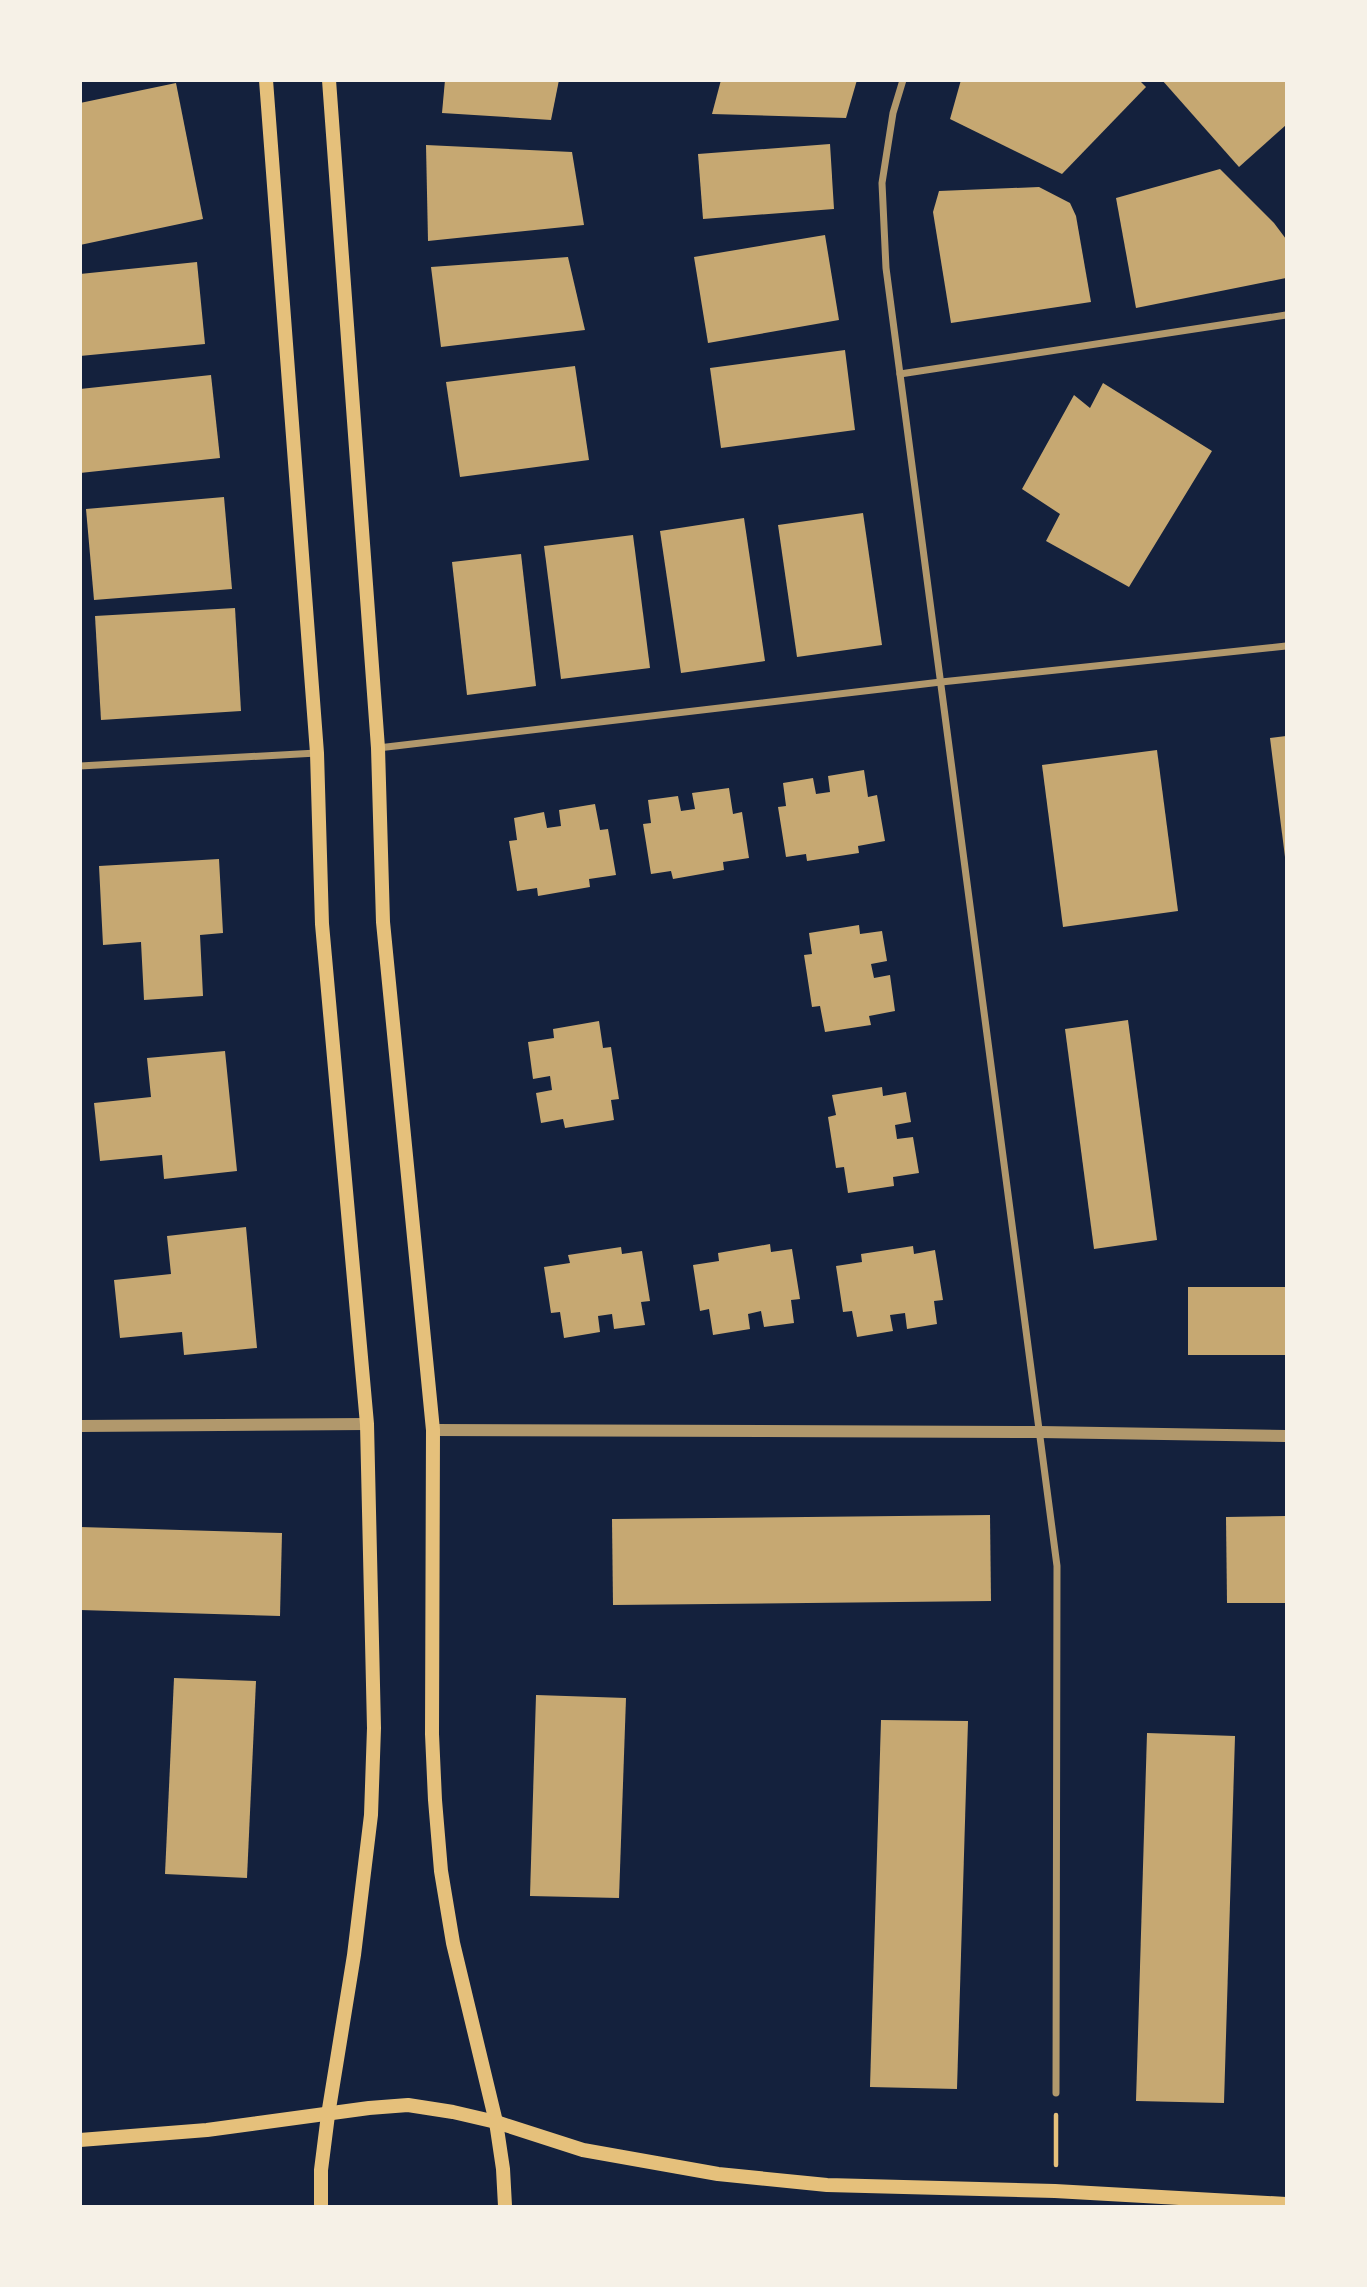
<svg xmlns="http://www.w3.org/2000/svg" width="1367" height="2287" viewBox="0 0 1367 2287" font-family="Helvetica,sans-serif">
<style>
.building{fill:#c6a872}
.lines{fill:none;stroke-linecap:round;stroke-linejoin:round}
.path{stroke:#e5c07b;stroke-width:4.5}
.minor{stroke:#b1986c;stroke-width:7}
.tertiary{stroke:#b1986c;stroke-width:12}
.secondary{stroke:#e5c07b;stroke-width:14}
</style>
<rect width="100%" height="100%" fill="#14213d"/>
<!-- building -->
<g class="building">
<path d="M445 80H559L551 120 442 113Z"/>
<path d="M721 80H857L846 118 712 114Z"/>
<path d="M961 80H1139L1146 87 1062 174 950 119Z"/>
<path d="M1162 80H1286V125L1239 167Z"/>
<path d="M176 83 203 219 80 245V103Z"/>
<path d="M830 144 834 209 703 219 698 154Z"/>
<path d="M426 145 572 152 584 225 428 241Z"/>
<path d="M1220 169 1274 223 1286 239V278L1136 308 1116 198Z"/>
<path d="M1039 187 1070 203 1076 216 1091 302 951 323 933 212 939 191Z"/>
<path d="M825 235 839 320 708 343 694 257Z"/>
<path d="M568 257 585 330 441 347 431 267Z"/>
<path d="M197 262 205 344 80 356V274Z"/>
<path d="M845 350 855 430 721 448 710 368Z"/>
<path d="M575 366 589 460 460 477 446 382Z"/>
<path d="M211 375 220 458 80 473V389Z"/>
<path d="M1103 383 1212 451 1129 587 1046 541 1060 514 1022 489 1074 395 1090 408Z"/>
<path d="M224 497 232 589 94 600 86 509Z"/>
<path d="M863 513 882 645 797 657 778 525Z"/>
<path d="M744 518 765 661 681 673 660 531Z"/>
<path d="M633 535 650 668 561 679 544 546Z"/>
<path d="M521 554 536 686 467 695 452 562Z"/>
<path d="M235 608 241 711 101 720 95 616Z"/>
<path d="M1286 736V857H1285L1270 738Z"/>
<path d="M1157 750 1178 911 1063 927 1042 765Z"/>
<path d="M864 770 868 797 877 795 885 841 858 846 859 853 807 861 806 854 786 857 778 807 786 806 783 783 813 778 816 794 830 792 828 776Z"/>
<path d="M729 788 733 814 742 812 749 858 723 862 724 870 673 879 671 871 651 874 643 824 651 823 648 800 678 796 681 811 695 809 692 793Z"/>
<path d="M595 804 600 830 608 829 616 875 589 879 590 887 538 896 537 888 517 891 509 841 517 840 514 818 544 812 547 828 561 826 559 810Z"/>
<path d="M219 859 223 933 200 935 203 996 144 1000 141 942 103 945 99 866Z"/>
<path d="M859 925 860 934 882 931 887 961 871 964 874 978 890 975 895 1011 869 1016 871 1025 825 1032 820 1006 812 1007 804 955 812 954 809 933Z"/>
<path d="M1128 1020 1157 1240 1094 1249 1065 1029Z"/>
<path d="M599 1021 603 1048 611 1047 619 1099 611 1100 614 1120 565 1128 563 1119 541 1123 536 1093 552 1090 550 1076 533 1079 528 1042 554 1038 553 1029Z"/>
<path d="M225 1051 237 1171 164 1179 162 1155 100 1161 94 1103 151 1097 147 1058Z"/>
<path d="M882 1087 883 1096 906 1092 911 1122 895 1125 897 1139 913 1137 919 1173 893 1177 894 1186 848 1193 844 1167 836 1168 828 1117 836 1115 832 1095Z"/>
<path d="M246 1227 257 1348 184 1355 182 1332 120 1338 114 1280 171 1274 167 1236Z"/>
<path d="M770 1244 771 1252 792 1249 800 1299 791 1300 794 1323 764 1327 761 1311 748 1314 750 1329 713 1335 709 1309 700 1311 693 1265 719 1261 718 1253Z"/>
<path d="M913 1246 914 1254 935 1250 943 1300 934 1301 937 1324 907 1329 905 1313 890 1315 893 1331 857 1337 852 1311 843 1312 836 1266 862 1262 861 1254Z"/>
<path d="M621 1247 622 1254 642 1251 650 1301 641 1302 645 1325 614 1329 612 1314 598 1316 600 1332 564 1338 560 1312 551 1313 544 1267 570 1263 568 1255Z"/>
<rect x="1188" y="1287" width="98" height="68"/>
<path d="M990 1515 991 1601 613 1605 612 1519Z"/>
<path d="M1286 1516V1603H1227L1226 1517Z"/>
<path d="M80 1527 282 1533 280 1616 80 1610Z"/>
<path d="M174 1678 256 1681 247 1878 165 1874Z"/>
<path d="M536 1695 626 1698 619 1898 530 1896Z"/>
<path d="M881 1720 968 1721 957 2089 870 2087Z"/>
<path d="M1147 1733 1235 1736 1224 2103 1136 2101Z"/>
</g>
<g class="lines">
<!-- path -->
<path class="path" d="M1056 2165V2115"/>
<!-- minor -->
<g class="minor">
<path d="M903 80 893 113 882 183 886 268 1057 1566 1056 2093"/>
<path d="M900 374 1286 315"/>
<path d="M378 748 941 682 1286 646"/>
<path d="M80 766 317 753"/>
</g>
<!-- tertiary -->
<g class="tertiary">
<path d="M80 1426 367 1424"/>
<path d="M433 1430 1040 1432 1286 1436"/>
</g>
<!-- secondary -->
<g class="secondary">
<path d="M266 80 317 753 322 924 367 1424 374 1728 371 1815 354 1955 328 2115 321 2170V2206"/>
<path d="M329 80 378 748 383 922 433 1430 432 1734 435 1800 441 1871 453 1943 496 2122 503 2169 505 2206"/>
<path d="M80 2140 207 2130 369 2108 408 2105 453 2112 496 2122 583 2150 718 2174 827 2185 1055 2191 1286 2204"/>
</g>
</g>
<!-- border -->
<rect width="1367" height="2287" fill="none" stroke="#f6f1e7" stroke-width="164"/>
</svg>
